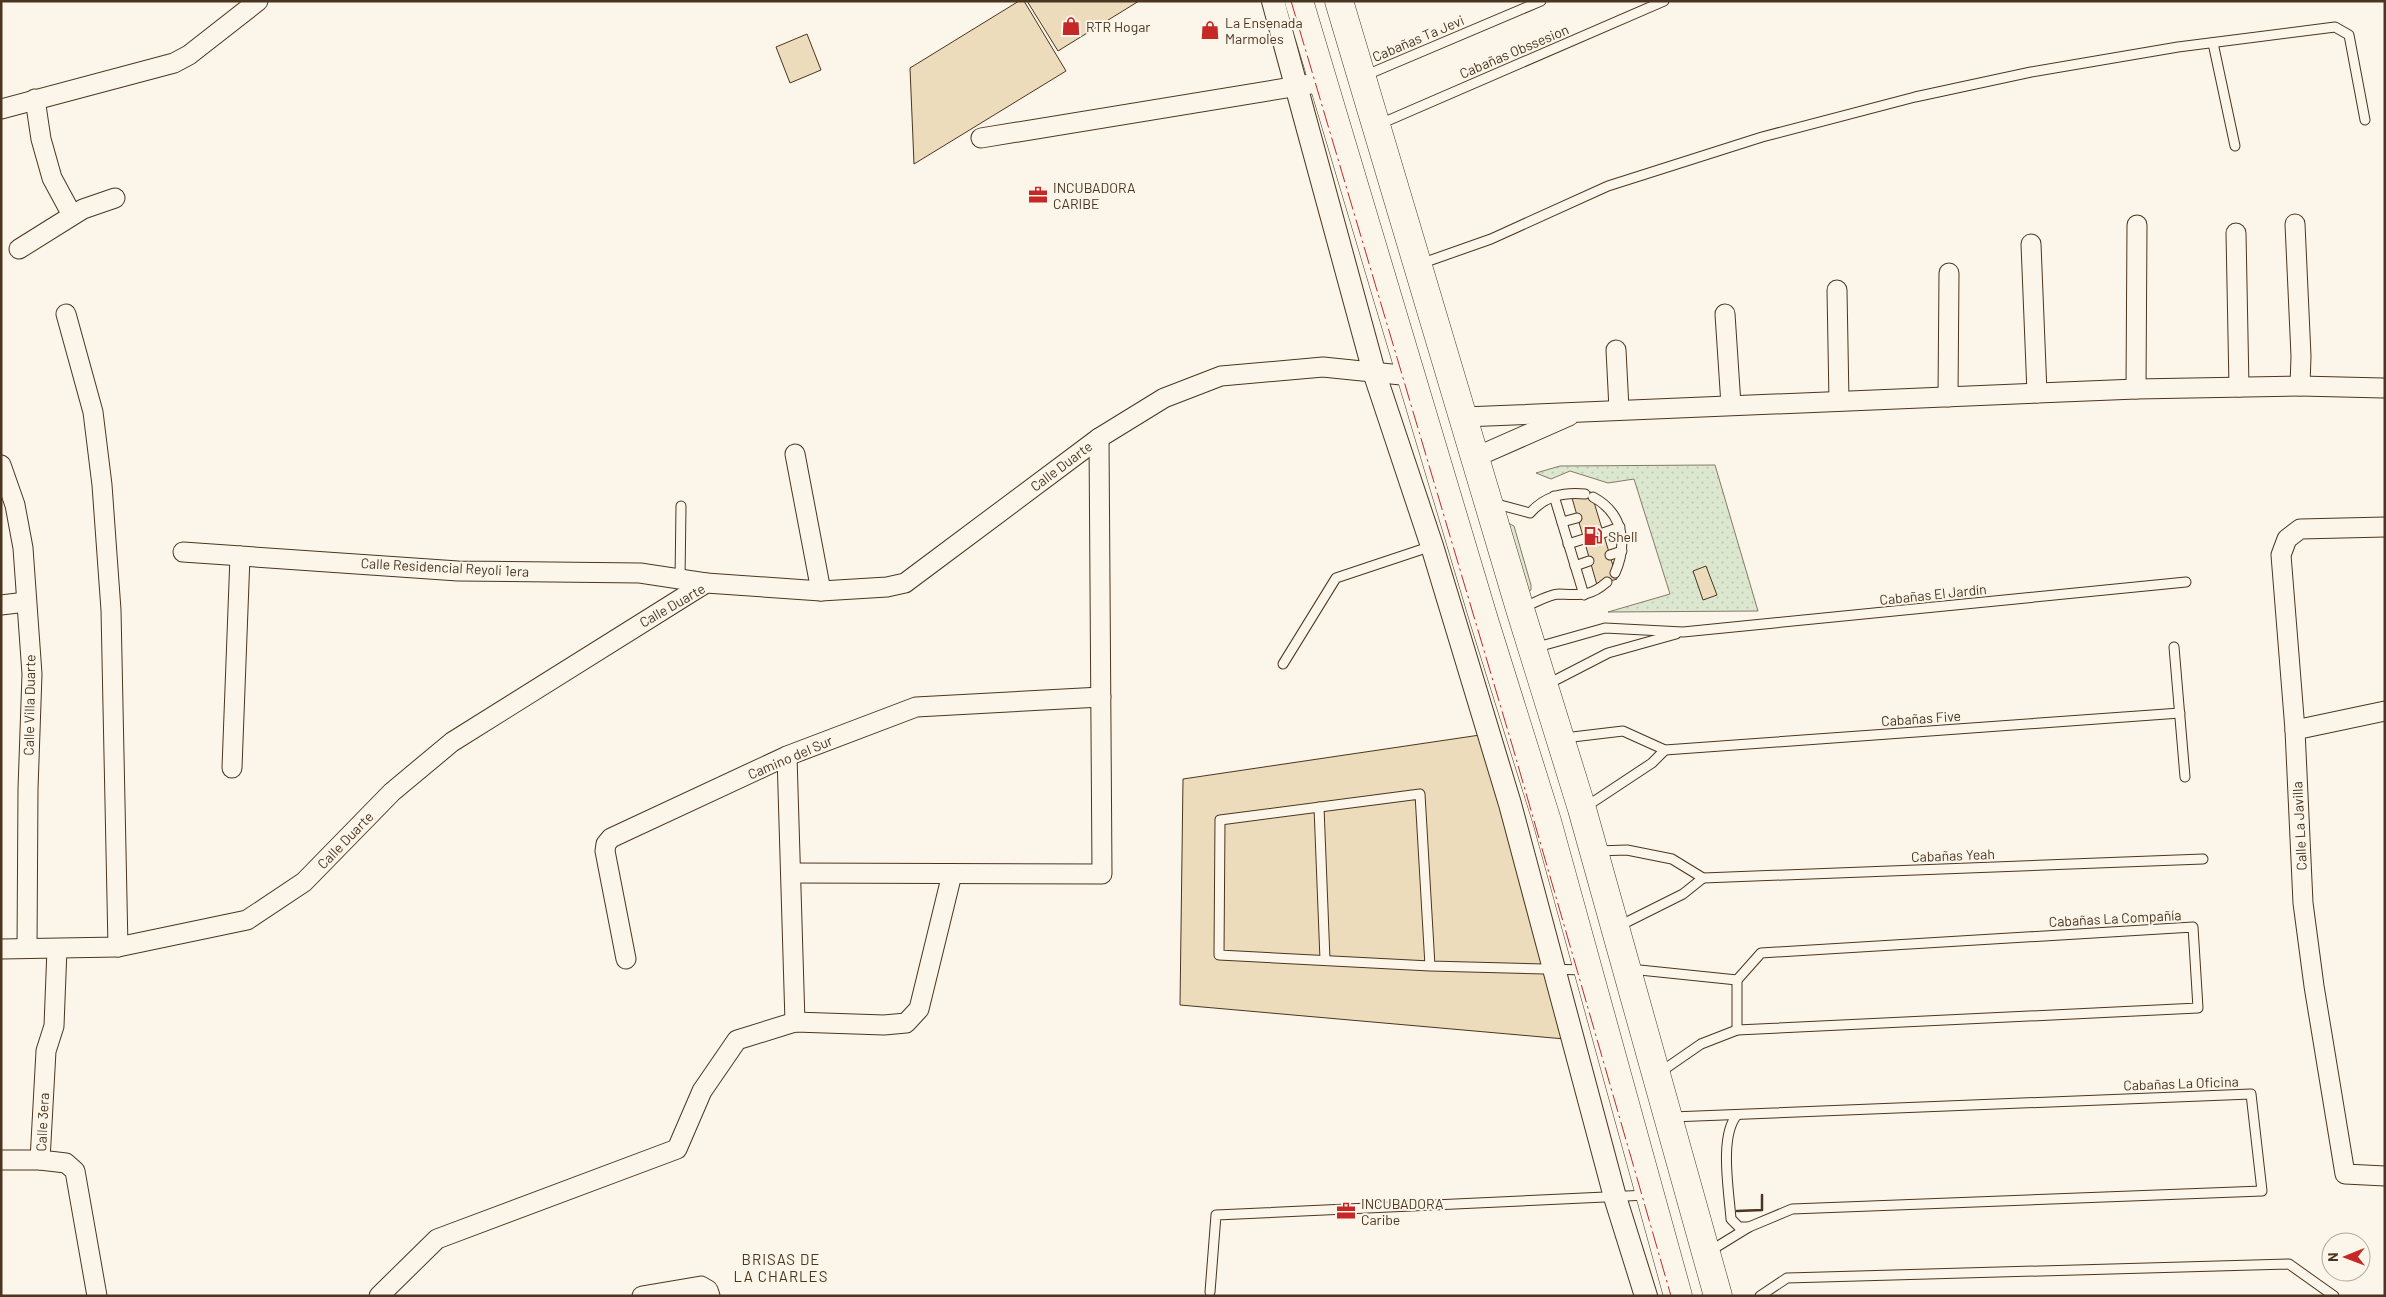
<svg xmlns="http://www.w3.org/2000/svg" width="2386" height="1297" viewBox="0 0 2386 1297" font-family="Barlow,sans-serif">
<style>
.grass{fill:url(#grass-dots);stroke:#887966}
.green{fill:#dce7d0;stroke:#887966}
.building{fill:#ecdcbc;stroke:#4a3520}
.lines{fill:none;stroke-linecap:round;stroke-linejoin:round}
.service-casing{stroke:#4a3520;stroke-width:11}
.minor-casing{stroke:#4a3520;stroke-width:21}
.tertiary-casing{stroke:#4a3520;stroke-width:24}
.primary-casing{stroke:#4a3520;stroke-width:29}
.service{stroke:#fbf6e9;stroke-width:9}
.minor{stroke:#fbf6e9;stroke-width:19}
.tertiary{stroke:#fbf6e9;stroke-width:22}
.primary{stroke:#fbf6e9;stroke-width:28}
.wall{stroke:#4a3520;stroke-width:2.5}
.power{stroke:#c62828;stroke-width:1;stroke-dasharray:18 4 2.5 4;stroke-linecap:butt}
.labels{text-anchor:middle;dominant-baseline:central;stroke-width:4;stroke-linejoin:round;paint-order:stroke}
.poi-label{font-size:14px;fill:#4a3520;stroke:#fbf6e9;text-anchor:start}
.street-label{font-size:14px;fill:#4a3520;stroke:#fbf6e9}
.neighbourhood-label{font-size:15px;letter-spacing:1px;fill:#4a3520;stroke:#fbf6e9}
</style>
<defs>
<pattern id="grass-dots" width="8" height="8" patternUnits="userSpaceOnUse" patternTransform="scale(1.25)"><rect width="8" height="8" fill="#dce7d0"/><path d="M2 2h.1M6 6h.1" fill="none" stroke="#bec7b2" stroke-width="1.8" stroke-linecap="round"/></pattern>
</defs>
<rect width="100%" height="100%" fill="#fbf6e9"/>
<!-- grass -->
<path class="grass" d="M1715 465 1758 611 1608 612 1670 594 1634 479 1608 483 1570 471 1551 479 1536 473 1560 466Z"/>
<!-- green -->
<path class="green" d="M1508 523 1514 526 1531 585V590L1527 592Z"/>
<!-- building -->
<g class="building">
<path d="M1019 1H1024L1066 71 914 164 910 68Z"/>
<path d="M1027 1H1139L1058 51Z"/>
<path d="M807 34 821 70 790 83 776 47Z"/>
<path d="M1591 492 1617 579 1597 585 1572 498Z"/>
<path d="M1706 566 1717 595 1703 600 1693 571Z"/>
<path d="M1480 735 1565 1039 1180 1005 1183 779Z"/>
</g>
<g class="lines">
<!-- service casing -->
<g class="service-casing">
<g id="service">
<path d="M2213 43 2235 146"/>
<path d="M1364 76 1541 1"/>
<path d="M1380 124 1664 1"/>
<path d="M1420 264 1491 239 1608 186 1762 137 1915 97 2031 72 2178 47 2335 27 2349 35 2365 120"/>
<path d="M1554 496 1584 595"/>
<path d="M1593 497C1623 513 1628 544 1615 573"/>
<path d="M1493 503 1530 513C1545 496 1563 492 1585 494"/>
<path d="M1562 522 1577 518"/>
<path d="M1603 533 1620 527"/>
<path d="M1568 544 1584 539"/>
<path d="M1610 555 1622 551"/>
<path d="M1575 566 1589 561"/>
<path d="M680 580 681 506"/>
<path d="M1522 608C1533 604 1549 594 1559 594 1580 595 1590 597 1607 582"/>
<path d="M2174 647 2185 777"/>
<path d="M1534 648 1605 628 1683 632 2186 582"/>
<path d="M1283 664 1336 578 1432 546"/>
<path d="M1546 685 1608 653 1676 634"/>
<path d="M1564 738 1623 731 1665 750 2180 713"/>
<path d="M1319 807 1325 960"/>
<path d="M1584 808 1652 763 1665 750"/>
<path d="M1597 851 1627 850 1672 859 1703 878 2203 859"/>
<path d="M1617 927 1683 894 1703 878"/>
<path d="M1430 966 1420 794 1220 820 1219 955 1430 966 1586 970"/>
<path d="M1630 969 1737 980 1761 953 2193 927 2198 1008 1737 1030 1701 1044 1659 1073"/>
<path d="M1737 980V1030"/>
<path d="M1737 1115C1719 1136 1729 1191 1731 1219L1739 1227H1749"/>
<path d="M1672 1117 2251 1094 2262 1191 1792 1209 1749 1227 1710 1251"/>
<path d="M1210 1292 1216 1215 1648 1195"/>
<path d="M1760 1296 1787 1278 2289 1264 2334 1296"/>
</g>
</g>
<!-- minor casing -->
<g class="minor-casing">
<g id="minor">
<path d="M35 99 41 139 52 178 72 215"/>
<path d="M1 109 174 63 189 55 258 1"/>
<path d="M981 138 1323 82"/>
<path d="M2236 233 2239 387"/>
<path d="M2031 244 2037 393"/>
<path d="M19 249 83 209 115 198"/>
<path d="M1837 290 1839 401"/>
<path d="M66 314 93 412 102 485 111 610 118 947"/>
<path d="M1725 314 1731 405"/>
<path d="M1616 350 1619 409"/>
<path d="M2300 386 2383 388"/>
<path d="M2136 389 2137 225"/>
<path d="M1948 397 1949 273"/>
<path d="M1464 417 2136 389 2300 386 2301 356 2295 224"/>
<path d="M795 454 821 591"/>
<path d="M1476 457 1569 416"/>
<path d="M1 465 15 505 23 548 32 674 28 789 27 948"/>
<path d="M2385 527 2300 529 2287 539 2281 555 2295 730 2303 903 2314 986 2345 1174 2385 1176"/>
<path d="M183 552 458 571 640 573 706 583"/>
<path d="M1 605 26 602"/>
<path d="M2295 730 2385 711"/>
<path d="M787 756 795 1022"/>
<path d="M232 768 240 556"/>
<path d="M791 873 1102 874 1099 438"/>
<path d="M1 949 118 947 247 920 304 882 392 792 452 742 706 583 821 591 887 587 905 583 1099 438 1164 398 1221 376 1323 367 1411 376"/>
<path d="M57 949 54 1026 46 1051 40 1160 66 1163 75 1171 97 1296"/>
<path d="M626 959 605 851 606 844 611 838 787 756 916 707 1101 697"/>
<path d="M1 1160H40"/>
<path d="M379 1296 437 1239 677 1149 702 1091 737 1040 795 1022 884 1025 906 1023 919 1009 952 874"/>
<path d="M642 1296 701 1286 708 1290 710 1296"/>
</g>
</g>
<!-- tertiary casing -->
<g class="tertiary-casing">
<path id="tertiary" d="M1273 1 1374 372 1432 546 1510 804 1615 1197 1646 1296"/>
</g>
<!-- primary casing -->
<g class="primary-casing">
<g id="primary">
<path d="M1299 1 1484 620 1547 821 1678 1296"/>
<path d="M1339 1 1520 609 1582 809 1718 1296"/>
</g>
</g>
<!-- service -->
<use href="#service" class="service"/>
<!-- minor -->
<use href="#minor" class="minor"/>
<!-- tertiary -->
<use href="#tertiary" class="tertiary"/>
<!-- primary -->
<use href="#primary" class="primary"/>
<!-- wall -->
<path class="wall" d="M1737 1211 1762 1210V1195"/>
<!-- power -->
<path class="power" d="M1291 1 1513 748 1671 1296"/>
</g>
<!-- icons -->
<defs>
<g id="shop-bare" transform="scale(1.5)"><path d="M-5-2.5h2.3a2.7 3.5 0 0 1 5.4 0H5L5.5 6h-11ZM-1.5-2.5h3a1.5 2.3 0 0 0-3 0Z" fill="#c62828" stroke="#fbf6e9" stroke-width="2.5" paint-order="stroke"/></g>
<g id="office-bare" transform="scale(1.5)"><path d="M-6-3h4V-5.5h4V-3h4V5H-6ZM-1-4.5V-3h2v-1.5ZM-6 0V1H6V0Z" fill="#c62828" stroke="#fbf6e9" stroke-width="2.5" paint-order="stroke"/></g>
<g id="fuel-bare" transform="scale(1.5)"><path d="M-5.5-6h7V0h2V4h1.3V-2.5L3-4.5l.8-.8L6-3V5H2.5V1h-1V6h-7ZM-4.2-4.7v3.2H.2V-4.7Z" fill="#c62828" stroke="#fbf6e9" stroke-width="2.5" paint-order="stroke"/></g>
</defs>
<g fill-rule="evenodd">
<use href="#shop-bare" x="1071" y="26"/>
<use href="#shop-bare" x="1210" y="30"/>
<use href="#office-bare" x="1038" y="195"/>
<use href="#fuel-bare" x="1593" y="536"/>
<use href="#office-bare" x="1346" y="1211"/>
</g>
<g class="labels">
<!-- poi labels -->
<g class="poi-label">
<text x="1225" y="22">La Ensenada<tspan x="1225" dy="16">Marmoles</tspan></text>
<text x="1086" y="26">RTR Hogar</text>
<text x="1053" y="187">INCUBADORA<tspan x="1053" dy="16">CARIBE</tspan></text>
<text x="1608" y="536">Shell</text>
<text x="1361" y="1203">INCUBADORA<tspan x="1361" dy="16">Caribe</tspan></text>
</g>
<!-- street labels -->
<g class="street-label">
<text transform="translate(1418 38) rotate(-23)">Cabañas Ta Jevi</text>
<text transform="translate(1514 51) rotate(-23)">Cabañas Obssesion</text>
<text transform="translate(1061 466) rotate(-37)">Calle Duarte</text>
<text transform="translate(445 567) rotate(3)">Calle Residencial Reyoli 1era</text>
<text transform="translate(1933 594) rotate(-6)">Cabañas El Jardín</text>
<text transform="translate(672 605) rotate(-30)">Calle Duarte</text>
<text transform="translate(29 705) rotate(-89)">Calle Villa Duarte</text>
<text transform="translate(1921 718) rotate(-4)">Cabañas Five</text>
<text transform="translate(790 757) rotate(-23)">Camino del Sur</text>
<text transform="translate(2299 826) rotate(-93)">Calle La Javilla</text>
<text transform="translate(345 840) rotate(-46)">Calle Duarte</text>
<text transform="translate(1953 855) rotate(-2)">Cabañas Yeah</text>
<text transform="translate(2115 918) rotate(-3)">Cabañas La Compañía</text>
<text transform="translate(2181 1083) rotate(-2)">Cabañas La Oficina</text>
<text transform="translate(42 1122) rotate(-87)">Calle 3era</text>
</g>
<!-- neighbourhood labels -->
<g class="neighbourhood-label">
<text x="781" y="1259">BRISAS DE<tspan x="781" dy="17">LA CHARLES</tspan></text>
</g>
</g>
<!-- border -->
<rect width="2386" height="1297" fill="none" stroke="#4a3520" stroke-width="5"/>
<!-- north arrow -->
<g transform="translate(2346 1257) rotate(269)"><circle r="24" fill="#fbf6e9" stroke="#b4a999"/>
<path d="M0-4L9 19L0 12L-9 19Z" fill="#c62828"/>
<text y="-8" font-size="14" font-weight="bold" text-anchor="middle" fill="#4a3520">N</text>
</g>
</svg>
